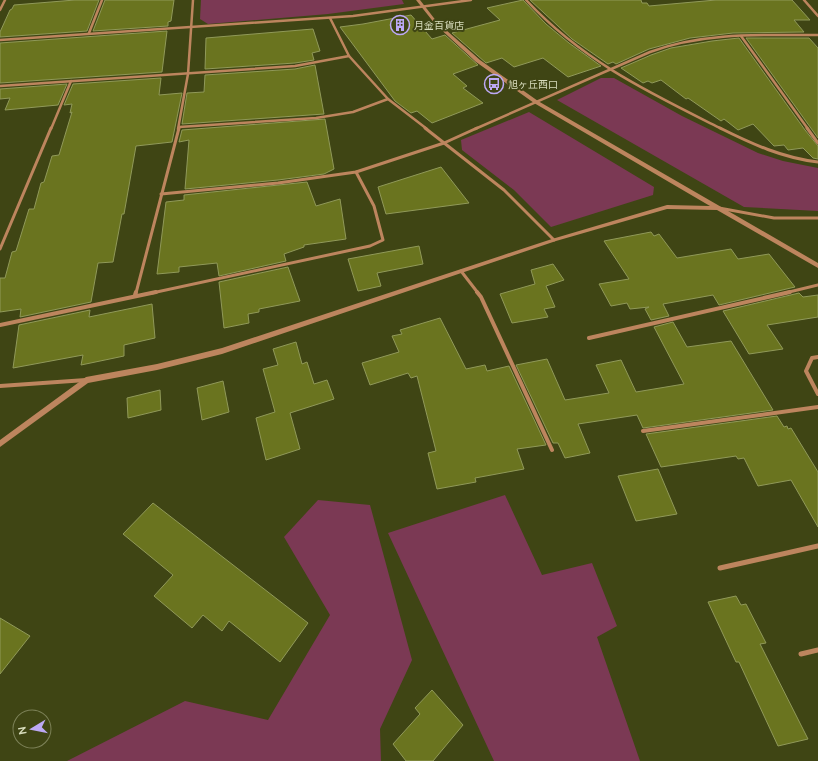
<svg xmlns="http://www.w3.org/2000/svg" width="818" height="761" viewBox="0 0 818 761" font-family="Ubuntu,'Noto Sans JP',sans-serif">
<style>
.green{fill:#7b3954}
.building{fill:#6a741f;stroke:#909959}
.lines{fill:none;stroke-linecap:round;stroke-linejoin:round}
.minor-far3{stroke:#bd855e;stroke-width:2.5}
.minor-far2{stroke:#bd855e;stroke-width:3}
.minor-far1{stroke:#bd855e;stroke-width:4}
.minor{stroke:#bd855e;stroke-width:5}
.tertiary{fill:#bd855e;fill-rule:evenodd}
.labels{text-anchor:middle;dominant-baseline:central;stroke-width:4;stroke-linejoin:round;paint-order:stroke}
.far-poi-label{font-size:10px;fill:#d7dcbc;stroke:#3f4514;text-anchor:start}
</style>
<rect width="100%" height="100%" fill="#3f4514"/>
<!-- green -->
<g class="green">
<path d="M201 0H402L404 4 328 14 208 24 200 19Z"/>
<path d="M601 78H614L682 116 758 153 783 161 818 168V211L744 207 557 100Z"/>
<path d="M529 112 654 187 653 195 551 227 514 190 462 150 461 140Z"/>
<path d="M505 495 542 575 592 563 617 626 597 637 640 761H494L388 533Z"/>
<path d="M318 500 370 505 412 660 380 729 381 761H67L185 701 268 720 330 615 284 537Z"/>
</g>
<!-- building -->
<g class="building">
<path d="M75 0H99L87 31 0 37V32L10 10 12 9 14 5Z"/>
<path d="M105 0H174L171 21 168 22V26L93 31Z"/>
<path d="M523 0 546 24 569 43 601 66 568 77 543 58 514 67 502 58 486 63 452 33 500 20 487 8Z"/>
<path d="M530 0H641L642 3H647L649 6 716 0H792L810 20H794L804 32 733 33 690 38 649 49 616 64 613 62 608 64 572 39Z"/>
<path d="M411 15 432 39 445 35 478 65 453 74 467 86 463 88 483 103 432 123 417 111 411 113 395 101 340 27 363 24Z"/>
<path d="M313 29 320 51 312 53 314 60 295 63 205 69 206 38Z"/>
<path d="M167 31 162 72 0 83V43Z"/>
<path d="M739 38 805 130 818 146V159L813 158 803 148 788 150 784 145 774 146 753 124 738 130 724 119 721 121 688 98 686 99 661 80 652 83 648 81 643 83 621 68 651 55 671 48 712 41Z"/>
<path d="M746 38H809L818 48V138Z"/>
<path d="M315 65 324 114 182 124 187 93 204 92 205 75 295 69Z"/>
<path d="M161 78 159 95 182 93 172 142 136 146 124 214H122L113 262 98 263 91 302 20 317 21 309 0 312V278H5L12 252 16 251 29 209H34L41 183 44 182 52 156 59 155 72 112 70 113 72 104 64 105 73 84Z"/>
<path d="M67 84 58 105 5 110 10 98 0 99V89Z"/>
<path d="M325 119 334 169 324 174 278 180 185 189 189 140 179 142 182 130Z"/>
<path d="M441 167 469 203 386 214 378 187Z"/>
<path d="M307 182 316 206 340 199 346 239 304 245V247L284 254 286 261 219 276 217 263 179 267V272L157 274 166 202 184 200V195Z"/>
<path d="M651 232 654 236 659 234 677 258 731 249 738 259 769 254 795 287 719 305 713 295 663 304 669 316 651 320 645 309 649 307 630 309 627 303 611 306 599 284 629 279 604 241Z"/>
<path d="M419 246 423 264 377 273 381 286 358 291 348 259Z"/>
<path d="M553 264 564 280 546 286 555 307 544 309 548 317 512 323 500 294 535 284 531 270Z"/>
<path d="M288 267 300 301 259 309V312L248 314 249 323 224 328 219 282Z"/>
<path d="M799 293 803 297 818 295V317L767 325 783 349 749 354 723 311Z"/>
<path d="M152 304 155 338 124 345V356L81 365 83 355 13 368 19 325 90 310 89 317Z"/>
<path d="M440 318 466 369 485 365 487 371 509 366 546 445 517 449 524 469 475 478 476 482 437 489 428 453 436 451 417 376 411 378 408 373 370 385 362 363 399 352 392 336 402 334 400 330Z"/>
<path d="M673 322 687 347 731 341 773 410 643 428 637 415 578 424 590 453 565 458 558 443H553L516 365 547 359 565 400 609 393 596 365 621 360 636 392 684 384 654 327Z"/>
<path d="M296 342 302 364 307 362 314 384 327 380 334 399 290 413 300 449 266 460 256 418 275 412 263 369 278 365 273 349Z"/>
<path d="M223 381 229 412 202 420 197 388Z"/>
<path d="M160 390 161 410 128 418 127 398Z"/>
<path d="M777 416 784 427 787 426 788 429 791 428 818 472V527L791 480 758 486 744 458 738 459 736 456 661 467 646 434Z"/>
<path d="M658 469 677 514 636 521 618 476Z"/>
<path d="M153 503 308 623 280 662 229 621 222 631 203 615 192 628 154 596 173 575 123 534Z"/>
<path d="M736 596 741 605 746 604 766 643 760 644 808 739 778 746 739 662H736L708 602Z"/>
<path d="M0 618 30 636 0 674Z"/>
<path d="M432 690 463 725 433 761H406L393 744 420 714 415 708Z"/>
</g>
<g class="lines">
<!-- minor-far3 -->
<g class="minor-far3">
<path d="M526 0C584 62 648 92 722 129"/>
<path d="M804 0 818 16"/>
<path d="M0 10 5 0"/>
<path d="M330 18 349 56 388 99 427 129"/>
<path d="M89 33 102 0"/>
<path d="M741 36 808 129"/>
<path d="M0 40 353 16 471 0"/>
<path d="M0 86 295 66 349 56"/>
<path d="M179 127 316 118 353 112 388 99"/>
<path d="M51 129 71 81"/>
<path d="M178 129 188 74 193 0"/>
<path d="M475 129 650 52C703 32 762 35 818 35"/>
</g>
<!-- minor-far2 -->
<g class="minor-far2">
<path d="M425 128 504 190 554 240"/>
<path d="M720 128C752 144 783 158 818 162"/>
<path d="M807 128 818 143"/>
<path d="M161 194 278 183 356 172 444 143 477 128"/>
<path d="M719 208 774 218H818"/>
<path d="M0 249 51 128"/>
<path d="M461 271 478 293"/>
<path d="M136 293 179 128"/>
<path d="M152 293 370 246 383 240 374 206 356 172"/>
<path d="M785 293 818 285"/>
</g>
<!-- minor-far1 -->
<g class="minor-far1">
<path d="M477 292 481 297 552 450"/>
<path d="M135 295 136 292"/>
<path d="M0 325 156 292"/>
<path d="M589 338 790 292"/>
<path d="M818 357 812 358 806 371 818 394"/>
<path d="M0 386 86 380"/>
<path d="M643 431 818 407"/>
</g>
<!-- minor -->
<g class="minor">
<path d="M720 568 818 546"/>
<path d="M801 654 818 650"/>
</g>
<!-- tertiary -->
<path class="tertiary" d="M416 0H420L437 22 480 60 538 101 818 263V268L717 210 667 209 556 241 222 354 157 370 88 383 0 447V440L86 377 157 364 222 348 552 239 667 205 710 206 534 103 476 62 435 24Z"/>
</g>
<!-- icons -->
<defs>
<g id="building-ring" transform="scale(1)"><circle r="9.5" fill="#3f4514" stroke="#bda9f5" stroke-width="1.5"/><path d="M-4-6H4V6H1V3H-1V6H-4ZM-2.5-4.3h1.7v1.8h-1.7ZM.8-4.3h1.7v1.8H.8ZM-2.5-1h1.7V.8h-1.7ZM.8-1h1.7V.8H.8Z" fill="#bda9f5"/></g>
<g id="bus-ring" transform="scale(1)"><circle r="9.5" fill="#3f4514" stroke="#bda9f5" stroke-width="1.5"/><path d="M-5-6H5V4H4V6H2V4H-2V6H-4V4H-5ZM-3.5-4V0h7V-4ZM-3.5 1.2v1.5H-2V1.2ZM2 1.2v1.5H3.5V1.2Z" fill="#bda9f5"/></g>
</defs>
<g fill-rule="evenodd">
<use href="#building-ring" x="400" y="25"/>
<use href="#bus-ring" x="494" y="84"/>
</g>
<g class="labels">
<!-- far-poi labels -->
<g class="far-poi-label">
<text x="414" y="25">月金百貨店</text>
<text x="508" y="84">旭ヶ丘西口</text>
</g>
</g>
<!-- north arrow -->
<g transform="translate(32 729) rotate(260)"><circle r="19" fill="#3f4514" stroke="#7c8157"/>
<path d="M0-3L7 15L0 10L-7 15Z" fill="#bda9f5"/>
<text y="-6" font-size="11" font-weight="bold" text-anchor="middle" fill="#d7dcbc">N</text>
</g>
</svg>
